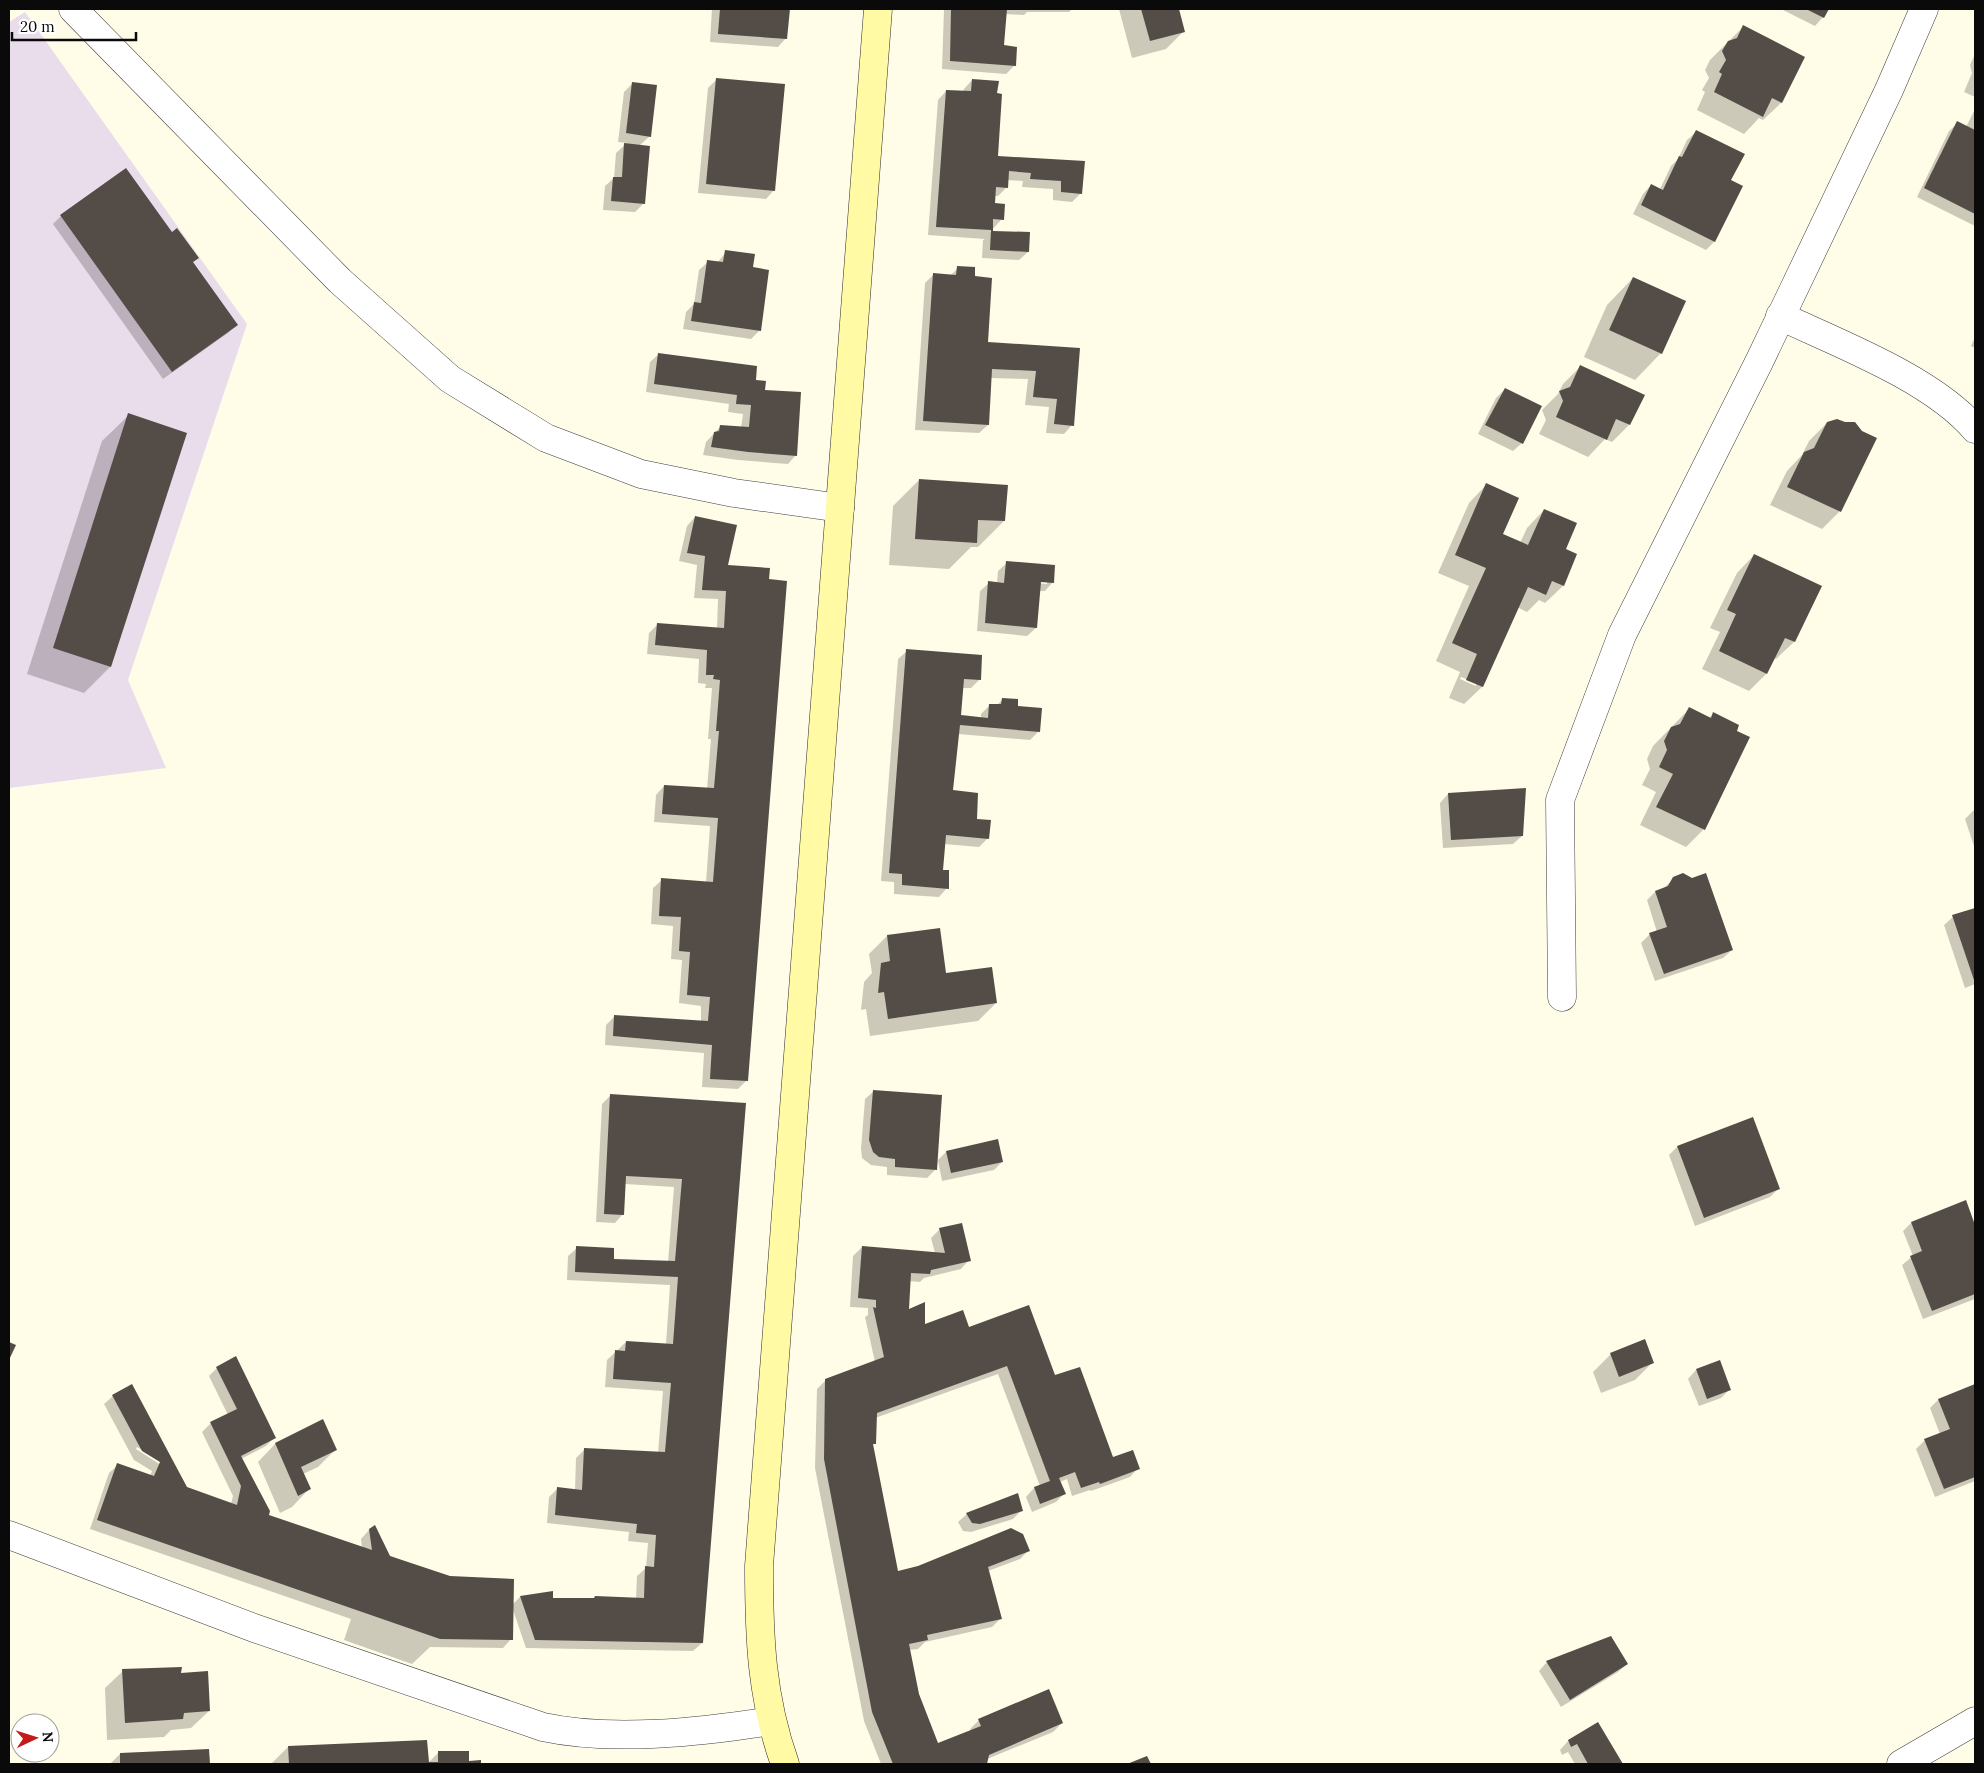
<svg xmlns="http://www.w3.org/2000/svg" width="1984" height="1773" viewBox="0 0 1984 1773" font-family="Lora,serif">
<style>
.industrial{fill:#eaddeb}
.shadow{fill:#0003;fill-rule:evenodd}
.building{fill:#544c46}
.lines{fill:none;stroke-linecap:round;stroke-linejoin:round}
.street-casing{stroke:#3d3d3d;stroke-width:29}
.secondary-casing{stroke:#2c2c2c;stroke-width:29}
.street{stroke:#fff;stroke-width:28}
.secondary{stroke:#fffaa3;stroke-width:28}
</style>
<rect width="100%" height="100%" fill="#fffce8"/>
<!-- industrial -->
<path class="industrial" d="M25 12 247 324 128 680 166 768 9 788V22Z"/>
<!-- shadow -->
<g class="shadow">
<path d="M712 9H789L786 38 778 47 710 42Z"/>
<path d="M944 9H1072L1069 12H1027L1024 15 1005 14 1002 46 1015 65 1006 74 942 69Z"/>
<path d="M1119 9H1178L1184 31 1166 49 1132 58Z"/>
<path d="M1781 9H1828L1823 17 1815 26Z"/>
<path d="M1743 27 1803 57 1781 103 1763 120 1759 118 1744 134 1697 110 1705 92 1702 90 1709 78 1705 70 1710 60Z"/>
<path d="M1975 54V97L1964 92 1972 73 1970 65Z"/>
<path d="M716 80 774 190 766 199 698 193 708 88Z"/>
<path d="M972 80 996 94V158L1083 163 1081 193 1072 202 1053 200V189L1022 187 1023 181 1007 180V187L998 196H994V204L1002 219 990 232 1029 233 1028 252 1019 260 982 258 983 240 985 239 928 235 938 100 946 91 963 92 964 89Z"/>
<path d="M632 84 650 136 639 146 644 203 635 212 603 210 605 186 614 178 616 153 627 143 618 142 624 92Z"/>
<path d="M1975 109V226L1917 197 1949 131 1958 123 1966 127Z"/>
<path d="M1696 132 1730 181 1741 186 1714 242 1706 250 1633 214 1643 194 1651 185 1660 189 1671 166 1678 159 1687 140Z"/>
<path d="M61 216 192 263 236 325 228 333 163 379 53 224Z"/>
<path d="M726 252 752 268 760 330 751 339 683 329 686 312 694 304 699 270 708 262 717 263Z"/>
<path d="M958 268 974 277 987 343 1079 349 1072 425 1064 434 1046 433 1049 407 1025 405 1028 379 990 378 988 425 979 433 915 430 925 283 934 274 950 276Z"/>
<path d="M1633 278 1661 353 1635 380 1584 357 1607 305Z"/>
<path d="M1975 337V348L1971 346Z"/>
<path d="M659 354 754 381 764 391 796 455 788 464 738 460 703 455 706 442 721 426 741 428 743 414 728 412 729 404 646 392 650 362Z"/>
<path d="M1580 367 1629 425 1612 442 1605 439 1588 457 1539 434 1546 420 1542 410 1558 394 1563 384Z"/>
<path d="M1505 389 1522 443 1513 451 1478 434 1496 398Z"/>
<path d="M129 415 110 667 84 693 27 674 102 441Z"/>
<path d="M1827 423 1861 432 1875 438 1839 512 1822 529 1770 505 1787 471 1802 455 1809 441Z"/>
<path d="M919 480 1004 521 978 547H971L949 569 889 565 893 506Z"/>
<path d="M1486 485 1501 535 1520 543 1527 528 1544 510 1564 550 1576 555 1563 586 1545 603 1539 600 1527 612 1517 607 1482 687 1464 704 1449 698 1460 672 1436 661 1469 586 1438 573 1469 503ZM1461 677 1476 683V686L1460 679Z"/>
<path d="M695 517 727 567 746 1081 738 1089 702 1087 704 1053 605 1045 606 1025 615 1016 701 1022V1006L679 1003 682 960 671 959 673 926 651 924 653 888 662 880 706 883 710 826 654 822 656 795 664 786 707 789 711 739H708L712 688H705L706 684 698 683 699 659 647 654 649 633 658 624 717 629 718 599 694 598 697 565 679 561 687 526Z"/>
<path d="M1754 555 1820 587 1794 642 1776 659 1774 658 1766 674 1749 691 1702 669 1720 632 1710 628 1737 573Z"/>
<path d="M1007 563 1053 582 1045 591H1039L1036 628 1027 636 977 631 980 591 989 583H997L998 571ZM1035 580 1047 581V584L1035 583Z"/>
<path d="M907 651 980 679 971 688H962L959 716 981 718V714L990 705H997L1002 700 1016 707 1039 731 1030 740 958 734 952 792 988 838 979 847 944 844 942 871 947 888 939 897 894 894V882L881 881 898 659Z"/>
<path d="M1689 709 1709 718 1713 714 1735 731 1748 738 1704 829 1686 847 1640 825 1656 792 1642 785 1650 769 1647 759 1653 746Z"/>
<path d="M1448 794 1522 836 1513 844 1443 848 1440 803Z"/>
<path d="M1975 809V849L1965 819Z"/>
<path d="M1674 878 1732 950 1723 958 1655 981 1641 943 1650 934 1657 932 1647 900 1655 892 1663 889Z"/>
<path d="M1975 909V984L1965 988 1944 925 1953 917Z"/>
<path d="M887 936 945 975 996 1003 978 1021 870 1036 866 1009 861 1010 864 982 872 973 869 954Z"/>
<path d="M874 1091 935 1170 927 1178 887 1175V1167L871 1165 862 1158 861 1149 865 1099Z"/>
<path d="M610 1096 745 1104 702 1643 693 1651 526 1648 512 1607 511 1639 503 1648 430 1647 412 1664 344 1640 351 1619 90 1529 109 1473 118 1465 150 1476 152 1471 134 1460 104 1404 113 1396 186 1488 231 1504 233 1496 202 1432 211 1423 228 1415 209 1376 217 1368 274 1438 266 1446 241 1459 267 1516 362 1548 361 1539 369 1530 388 1555 512 1605 520 1597 552 1599H636L637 1576 646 1568 648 1543 628 1541 629 1532 547 1523 549 1497 558 1488 575 1490 576 1458 585 1449 658 1453 663 1391 605 1387 607 1360 626 1342 666 1344 670 1285 567 1280 568 1256 577 1248 612 1260 668 1262 674 1187 625 1184 623 1214 615 1223 596 1222 602 1104ZM137 1447 161 1462V1465L136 1449Z"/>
<path d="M1752 1118 1778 1189 1770 1197 1695 1226 1669 1155 1677 1147Z"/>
<path d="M946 1152 1002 1162 994 1170 942 1181 938 1160Z"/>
<path d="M1965 1202 1975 1229V1299L1923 1319 1902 1265 1913 1256 1903 1231 1911 1223Z"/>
<path d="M940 1229 969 1260 961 1269 924 1278 920 1282 909 1281 907 1311 924 1326 968 1328 1054 1377 1113 1458 1138 1468 1130 1477 1091 1491 1090 1490 1072 1496 1067 1479 1060 1482 1064 1494 1056 1502 1032 1512 1026 1497 1034 1488 1040 1486 998 1374 875 1418V1443L872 1446 897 1572 1028 1551 1020 1559 988 1571 1001 1618 992 1627 925 1642 918 1649 909 1650 918 1694 938 1745 971 1732 970 1729 979 1720 1062 1723 1053 1732 987 1759 986 1764H881L864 1721 815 1468 817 1389 826 1380 875 1362 865 1317 868 1315V1308L850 1307 853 1256 862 1247 935 1253 931 1238Z"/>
<path d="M1611 1354 1652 1363 1635 1380 1601 1393 1593 1372Z"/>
<path d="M1719 1362 1729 1390 1721 1398 1699 1406 1688 1379 1696 1370Z"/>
<path d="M1975 1385V1481L1935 1497 1916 1449 1925 1440 1940 1434 1930 1408 1938 1400Z"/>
<path d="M275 1444 336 1449 318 1467 303 1474 309 1489 292 1507 280 1513 258 1462Z"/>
<path d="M1022 1510 1013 1519 971 1532 963 1531 958 1522 967 1514Z"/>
<path d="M1547 1662 1627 1664 1618 1672 1561 1707 1539 1671Z"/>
<path d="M123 1671 209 1711 191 1728 171 1730 164 1737 107 1740 105 1688Z"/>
<path d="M1598 1723 1621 1764H1575L1568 1752 1562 1755 1560 1750 1568 1741Z"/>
<path d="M288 1747 428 1763 438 1753 468 1762H480V1764H271Z"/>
<path d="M208 1750 209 1764H110L120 1754Z"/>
</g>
<!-- building -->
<g class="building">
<path d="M720 9H790L787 39 718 34Z"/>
<path d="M951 9H1007L1004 45 1017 47 1016 66 950 61Z"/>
<path d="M1141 9H1179L1185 32 1150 41Z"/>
<path d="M1806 9H1829L1824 18Z"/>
<path d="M1743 25 1805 57 1782 103 1772 98 1763 117 1714 92 1722 74 1719 72 1726 60 1722 51 1728 41 1737 38Z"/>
<path d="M716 78 785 84 775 191 706 184Z"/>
<path d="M972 79 999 81 997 93 1002 94 998 156 1085 161 1082 194 1061 192V181L1030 179 1031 173 1009 171 1008 188 996 187 995 203 1005 204 1004 220 993 219V231L1030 232 1029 252 990 250 991 230 936 227 946 90 971 91Z"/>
<path d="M632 82 657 85 651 137 626 133Z"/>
<path d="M1957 121 1975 130V214L1924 188Z"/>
<path d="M1696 130 1745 154 1731 180 1743 186 1715 242 1641 205 1651 184 1663 190 1679 156 1682 157Z"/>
<path d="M624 143 650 146 645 204 611 201 613 177H622Z"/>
<path d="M126 168 172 232 177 228 199 258 193 262 238 325 172 372 60 215Z"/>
<path d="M725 250 755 254 753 267 769 270 761 331 691 321 694 302 701 303 707 260 723 262Z"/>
<path d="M957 266 975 267V276L992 278 988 342 1080 348 1074 426 1054 424 1057 399 1033 397 1036 371 992 369 989 425 923 421 933 273 956 275Z"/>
<path d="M1633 277 1686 301 1662 354 1609 330Z"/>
<path d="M658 353 757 366 756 380 766 381 765 390 801 392 797 456 748 452 711 447 714 432 719 431 720 425 749 427 751 405 736 404 737 395 654 384Z"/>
<path d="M1580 365 1645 395 1630 425 1616 419 1607 440 1556 417 1563 401 1559 391 1570 387Z"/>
<path d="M1505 388 1542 406 1523 444 1485 425Z"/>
<path d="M128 413 187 433 111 667 53 648Z"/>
<path d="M1837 419 1845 422H1855L1862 431 1877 438 1841 512 1787 487 1804 452 1814 448 1827 422Z"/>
<path d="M919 479 1008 485 1005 521 978 520 977 543 915 539Z"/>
<path d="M1486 483 1519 498 1503 534 1528 545 1544 509 1577 523 1566 549 1577 554 1564 586 1552 581 1546 595 1528 587 1483 687 1466 680 1477 654 1452 643 1486 568 1455 555Z"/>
<path d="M695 516 737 525 728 565 770 568 769 579 787 581 748 1081 710 1079 712 1045 613 1036 614 1015 708 1021 710 997 687 995 690 952 679 951 681 917 659 916 661 878 713 882 718 818 662 814 664 785 714 788 719 731H716L720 680 713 679 714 675H706L707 650 655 645 657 623 724 628 726 591 702 590 705 556 687 553Z"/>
<path d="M1754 554 1822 586 1795 642 1785 638 1767 674 1719 651 1736 614 1727 610Z"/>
<path d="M1006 561 1055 565 1054 583 1041 582 1037 628 985 623 988 581 1004 583Z"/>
<path d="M906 649 982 655 981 680 964 679 961 715 988 718 989 704H1001L1002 698 1018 699V706L1042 708 1040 732 960 725 953 790 978 793 977 819 991 820 989 839 946 835 943 870H949V889L902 885V874L889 873Z"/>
<path d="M1689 707 1711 718 1713 712 1739 725 1737 731 1750 737 1705 830 1656 807 1673 774 1659 767 1667 750 1664 741 1671 727 1680 724Z"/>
<path d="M1526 788 1523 836 1451 840 1448 793Z"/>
<path d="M1683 873 1692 878 1706 873 1733 950 1664 974 1649 933 1667 927 1655 891 1668 886 1673 877Z"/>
<path d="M1975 908V979L1974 980 1952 915Z"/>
<path d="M940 928 946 973 992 967 997 1003 888 1019 884 992 878 993 881 963 890 961 887 935Z"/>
<path d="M873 1090 942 1095 937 1170 895 1167V1159L879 1157 873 1152 869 1140Z"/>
<path d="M610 1094 746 1103 703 1643 535 1640 520 1596 553 1591V1598H594L595 1596 644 1598 645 1566 654 1567 656 1535 636 1533 637 1524 555 1515 557 1487 582 1490 584 1448 665 1452 671 1383 613 1379 615 1350 625 1351 626 1341 673 1344 678 1277 575 1272 576 1246 614 1248V1259L675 1261 682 1179 626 1176 624 1215 604 1214Z"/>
<path d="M1753 1117 1780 1189 1704 1218 1677 1146Z"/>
<path d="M998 1139 1003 1162 951 1173 946 1151Z"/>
<path d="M1966 1200 1975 1225V1294L1932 1311 1910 1256 1922 1251 1911 1222Z"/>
<path d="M962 1223 971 1261 931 1270 930 1274 911 1273 909 1309 925 1302V1324L963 1310 969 1327 1029 1305 1055 1375 1080 1367 1113 1457 1133 1450 1140 1469 1100 1484 1099 1482 1081 1488 1075 1472 1059 1478 1066 1494 1040 1504 1034 1487 1050 1481 1007 1366 877 1413 876 1444H873L898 1571 918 1566 1011 1528 1023 1534 1030 1551 988 1567 1002 1619 927 1635 928 1640 909 1644 919 1694 938 1743 981 1726 978 1719 1049 1689 1063 1723 989 1755 987 1764H893L872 1712 824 1459 825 1379 884 1357 873 1307 876 1308V1300L858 1298 862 1246 945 1253 939 1228Z"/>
<path d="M1645 1339 1654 1363 1619 1377 1610 1353Z"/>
<path d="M9 1342 16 1345 9 1360Z"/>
<path d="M236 1356 276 1438 241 1456 270 1511 269 1515 372 1550 369 1529 375 1525 390 1556 450 1576 514 1579 513 1640 440 1639 97 1520 117 1463 154 1476 160 1462 142 1451 112 1395 132 1384 187 1487 237 1505 241 1486 210 1422 237 1409 216 1367Z"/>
<path d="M1720 1360 1731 1390 1707 1399 1696 1369Z"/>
<path d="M1975 1384V1477L1944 1489 1924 1439 1950 1429 1938 1399Z"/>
<path d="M323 1419 337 1450 301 1467 311 1489 298 1496 275 1443Z"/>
<path d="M1018 1493 1023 1511 980 1524 972 1523 966 1513Z"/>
<path d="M1611 1636 1628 1664 1570 1700 1546 1661Z"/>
<path d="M182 1667 181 1673 208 1671 210 1711 184 1713 183 1719 125 1723 122 1669Z"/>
<path d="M1598 1722 1623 1764H1588L1577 1744 1571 1747 1568 1740Z"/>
<path d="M427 1740 429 1762H438V1751H469V1761L481 1760V1764H289L288 1746Z"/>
<path d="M209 1749 210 1764H120V1753Z"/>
<path d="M1147 1756 1151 1764H1127Z"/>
</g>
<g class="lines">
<!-- street casing -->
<g class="street-casing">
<g id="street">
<path d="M73 9 340 281 450 379 546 438 641 474 734 493 840 508"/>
<path d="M1780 316C1840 344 1932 379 1975 429"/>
<path d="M1562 997 1560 800 1622 635 1759 362 1889 90 1924 9"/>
<path d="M9 1535 254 1628 543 1727C612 1742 701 1732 771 1721"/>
<path d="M1901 1764 1975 1721"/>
</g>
</g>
<!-- secondary casing -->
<g class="secondary-casing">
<path id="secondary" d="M785 1764C761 1697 759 1636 759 1566L878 9"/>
</g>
<!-- street -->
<use href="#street" class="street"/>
<!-- secondary -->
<use href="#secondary" class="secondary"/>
</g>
<!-- border -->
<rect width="1984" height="1773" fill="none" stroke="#0a0a0a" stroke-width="20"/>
<!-- north arrow -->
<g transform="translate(35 1738) rotate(86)"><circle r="24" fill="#ffffff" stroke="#9d9d9d"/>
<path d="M0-4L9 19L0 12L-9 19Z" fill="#c41a19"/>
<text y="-8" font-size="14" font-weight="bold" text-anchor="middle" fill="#0a0a0a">N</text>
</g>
<!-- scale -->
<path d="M12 32v8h124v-8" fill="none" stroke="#0a0a0a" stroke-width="2.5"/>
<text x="20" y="32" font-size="15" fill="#0a0a0a" stroke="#ffffff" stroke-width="4" paint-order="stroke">20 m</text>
</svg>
